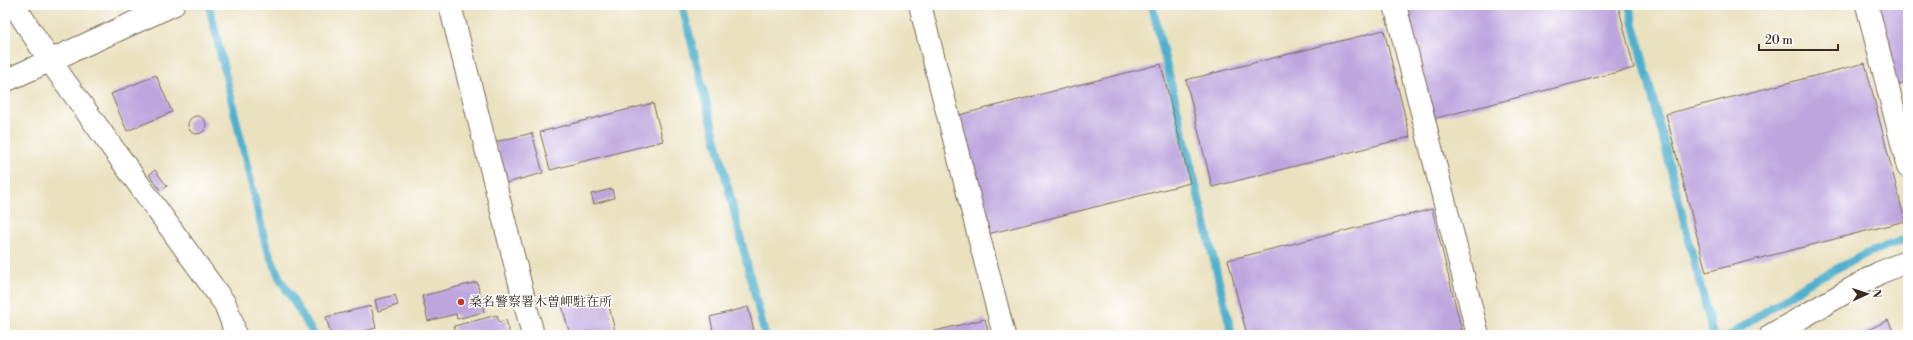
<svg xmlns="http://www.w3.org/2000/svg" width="1913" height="340" viewBox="0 0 1913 340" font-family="'Libre Bodoni','Noto Serif JP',serif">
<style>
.water{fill:url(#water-ripples);stroke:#456d76}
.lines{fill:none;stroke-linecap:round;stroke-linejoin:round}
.stream{stroke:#4fb0ce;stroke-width:8}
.building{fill:#bda6de}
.street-casing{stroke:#786a56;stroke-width:24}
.secondary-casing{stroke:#786a56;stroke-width:24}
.street{stroke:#fff;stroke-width:22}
.secondary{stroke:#fff;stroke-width:22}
.poi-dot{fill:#c8321e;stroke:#fff;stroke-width:1.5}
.labels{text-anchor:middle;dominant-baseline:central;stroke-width:3;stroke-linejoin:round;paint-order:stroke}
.poi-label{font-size:13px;fill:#3b2a1e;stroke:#fff;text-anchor:start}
</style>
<defs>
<pattern id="water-ripples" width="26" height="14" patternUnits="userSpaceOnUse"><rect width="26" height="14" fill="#4fb0ce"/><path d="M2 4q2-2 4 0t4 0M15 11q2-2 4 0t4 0" fill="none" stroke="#438fa7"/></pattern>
</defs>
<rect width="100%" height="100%" fill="#fff"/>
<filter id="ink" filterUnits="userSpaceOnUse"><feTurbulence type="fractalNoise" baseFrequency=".025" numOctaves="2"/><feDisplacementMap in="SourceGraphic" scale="8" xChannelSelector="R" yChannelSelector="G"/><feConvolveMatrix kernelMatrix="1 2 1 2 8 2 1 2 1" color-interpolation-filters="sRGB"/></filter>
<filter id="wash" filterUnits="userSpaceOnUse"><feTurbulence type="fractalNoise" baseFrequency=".012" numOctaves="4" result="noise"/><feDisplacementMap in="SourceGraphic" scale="16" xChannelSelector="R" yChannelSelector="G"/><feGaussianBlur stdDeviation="0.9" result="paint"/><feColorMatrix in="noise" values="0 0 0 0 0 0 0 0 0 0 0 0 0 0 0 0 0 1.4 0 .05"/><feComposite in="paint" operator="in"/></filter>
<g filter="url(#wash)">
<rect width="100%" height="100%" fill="#eae1bf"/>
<!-- water -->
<path class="water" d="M300 313 306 316 318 335H311L301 319Z"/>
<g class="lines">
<!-- stream -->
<g class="stream">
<path d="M209 5 266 246 279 277 314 335"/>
<path d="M682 5 765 335"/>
<path d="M1152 5 1232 335"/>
<path d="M1629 5 1713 335"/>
<path d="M1730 335 1808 283 1868 253 1908 238"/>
</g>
</g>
<g id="blocks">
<!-- building -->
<g class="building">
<path d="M1404 5H1618L1634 68 1432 119Z"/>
<path d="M1875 5H1908V82L1895 86Z"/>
<path d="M1384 30 1410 137 1212 187 1186 80Z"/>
<path d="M1865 63 1905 221 1706 272 1666 114Z"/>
<path d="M1161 64 1190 183 988 234 959 115Z"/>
<path d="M156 75 172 112 127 131 111 94Z"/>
<path d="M653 103 663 141 550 170 540 132Z"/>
<circle cx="197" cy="125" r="9"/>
<path d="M532 133 543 173 506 183 495 142Z"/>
<path d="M155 170 167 186 161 191 149 175Z"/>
<path d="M612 189 614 198 594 204 591 194Z"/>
<path d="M1432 209 1463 335H1247L1228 260Z"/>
<path d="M477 282 484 312 457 319 456 314 428 321 422 296Z"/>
<path d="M593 294 596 305 608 302 616 335H594L592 331 570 335 561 302Z"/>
<path d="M395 295 398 305 378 311 375 300Z"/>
<path d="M371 306 376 328 349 335H331L326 317Z"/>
<path d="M748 307 755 335H714L710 317Z"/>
<path d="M497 315 499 322 506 320 510 335H456L454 326Z"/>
<path d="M985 319 989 335H922V334Z"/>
<path d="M1888 320 1895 335H1858Z"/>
</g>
</g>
</g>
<g filter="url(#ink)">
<use href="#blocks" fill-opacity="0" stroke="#786a56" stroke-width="1"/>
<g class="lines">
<!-- street casing -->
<g class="street-casing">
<g id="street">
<path d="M14 5 50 61 225 304 232 322 235 335"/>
<path d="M450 5 533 335"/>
<path d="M920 5 1004 335"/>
<path d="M1395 5 1478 335"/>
<path d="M1867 5 1908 167"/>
</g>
</g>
<!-- secondary casing -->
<g class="secondary-casing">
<g id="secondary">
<path d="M5 81 173 5"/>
<path d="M1771 335 1879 273 1908 261"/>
</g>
</g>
<!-- street -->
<use href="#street" class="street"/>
<!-- secondary -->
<use href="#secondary" class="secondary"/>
</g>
</g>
<!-- markers -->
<circle class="poi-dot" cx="461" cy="302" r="4"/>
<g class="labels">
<!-- poi labels -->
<g class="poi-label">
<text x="469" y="302">桑名警察署木曽岬駐在所</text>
</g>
</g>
<!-- margin -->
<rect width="1913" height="340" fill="none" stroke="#fff" stroke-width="20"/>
<!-- north arrow -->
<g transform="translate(1867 294) rotate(87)" stroke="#ffffff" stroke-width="3" paint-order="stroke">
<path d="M0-3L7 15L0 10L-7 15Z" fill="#3b2a1e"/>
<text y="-6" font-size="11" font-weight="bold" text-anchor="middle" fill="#3b2a1e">N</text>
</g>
<!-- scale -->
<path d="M1759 44v6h79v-6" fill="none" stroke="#3b2a1e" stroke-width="2"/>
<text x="1765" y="44" font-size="12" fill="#3b2a1e" stroke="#ffffff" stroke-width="3" paint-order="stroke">20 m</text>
</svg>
